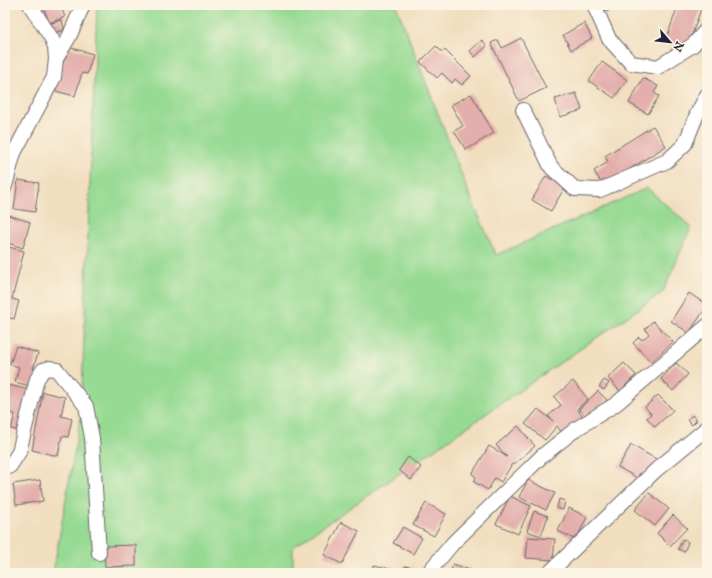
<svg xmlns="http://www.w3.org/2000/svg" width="712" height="578" viewBox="0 0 712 578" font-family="'IM FELL English',serif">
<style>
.green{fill:#97da93;stroke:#5c7e67}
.building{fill:#e3aeab}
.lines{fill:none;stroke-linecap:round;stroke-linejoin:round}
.street-casing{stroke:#6a6469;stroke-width:16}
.street{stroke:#fff;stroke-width:14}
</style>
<rect width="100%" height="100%" fill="#fcf5e5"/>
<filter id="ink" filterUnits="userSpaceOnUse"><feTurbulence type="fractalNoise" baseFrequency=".025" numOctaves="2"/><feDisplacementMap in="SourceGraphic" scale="8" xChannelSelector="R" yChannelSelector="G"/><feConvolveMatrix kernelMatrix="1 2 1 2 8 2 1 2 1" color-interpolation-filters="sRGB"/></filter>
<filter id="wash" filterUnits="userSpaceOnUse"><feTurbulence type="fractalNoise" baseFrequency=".012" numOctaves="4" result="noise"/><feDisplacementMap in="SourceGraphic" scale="16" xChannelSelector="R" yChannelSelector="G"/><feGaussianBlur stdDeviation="0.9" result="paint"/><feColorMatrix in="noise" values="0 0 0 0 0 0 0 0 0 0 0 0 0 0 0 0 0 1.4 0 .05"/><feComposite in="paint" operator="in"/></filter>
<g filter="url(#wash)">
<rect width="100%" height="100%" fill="#f1debf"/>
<!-- green -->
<path class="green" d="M97 5H396L469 194 496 255 647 188 691 227 663 292 293 547V573H53L81 414Z"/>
<g id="blocks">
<!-- building -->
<g class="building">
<path d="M43 5H60L65 17 49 23Z"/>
<path d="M602 5H617L607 12Z"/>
<path d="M678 5H691L701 9 687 48 666 40Z"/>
<path d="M62 20 64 30 54 33 51 23Z"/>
<path d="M584 23 592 38 571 50 563 35Z"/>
<path d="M521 38 546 88 519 101 491 43 498 40 502 48Z"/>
<path d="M482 40 487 46 475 57 470 51Z"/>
<path d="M436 46 442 52 445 50 471 76 462 85 455 79 452 83 442 73 437 78 420 62Z"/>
<path d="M68 47 93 54 87 74 82 73 75 96 55 91Z"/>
<path d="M602 62 627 80 614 98 589 81Z"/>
<path d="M643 78 658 86 654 93 659 96 648 114 629 103Z"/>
<path d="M576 93 582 110 560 117 555 99Z"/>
<path d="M471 94 494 133 466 150 454 131 463 126 451 105Z"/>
<path d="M653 126 666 146 603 186 594 171 608 162 605 156Z"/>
<path d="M546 176 565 187 551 211 532 200Z"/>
<path d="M18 180 39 183 35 212 14 209Z"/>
<path d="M8 215 30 222 23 248 5 242V224Z"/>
<path d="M5 246 24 251 12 299 19 301 14 319 5 317Z"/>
<path d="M689 293 707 305V306L689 333 671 321Z"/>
<path d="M653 321 673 342 651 362 633 343 639 337 642 340 649 334 645 329Z"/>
<path d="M16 346 38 353 33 369 38 370 33 387 15 382 19 367 10 364Z"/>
<path d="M624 363 636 375 620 391 608 378Z"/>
<path d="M676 363 688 374 673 391 661 379Z"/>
<path d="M604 380 609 383 604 390 599 387Z"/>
<path d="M573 381 588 399 577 409 583 417 563 434 557 426 545 440 525 424 538 409 553 421 548 416 561 405 554 397Z"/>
<path d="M7 385 31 390 21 431 11 429 15 414 5 412V394Z"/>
<path d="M598 391 607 400 588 418 579 409Z"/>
<path d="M43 392 65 397 61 416 72 419 68 437 62 436 58 456 32 450Z"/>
<path d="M658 395 673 410 655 427 647 418 651 414 645 407Z"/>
<path d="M692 415 697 420 692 425 687 420Z"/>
<path d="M518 426 535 446 513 465 512 464 501 482 495 478 488 490 474 482 476 477 472 474 489 446 507 457 496 445Z"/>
<path d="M631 445 658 460 648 478 640 473 637 478 618 467Z"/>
<path d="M408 457 421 467 411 480 399 470Z"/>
<path d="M40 480 43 501 16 505 13 484Z"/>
<path d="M528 480 555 493 546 510 519 497Z"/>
<path d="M649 493 669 509 655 526 635 510Z"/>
<path d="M510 496 531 506 518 534 496 524Z"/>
<path d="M559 499 565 501 563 510 557 508Z"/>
<path d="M426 503 446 514 434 536 413 525Z"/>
<path d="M569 508 587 517 576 540 558 531Z"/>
<path d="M534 511 548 516 541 536 527 531Z"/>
<path d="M673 515 687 528 670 546 657 533Z"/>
<path d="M341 522 359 531 342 564 324 555Z"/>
<path d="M403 527 422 538 413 554 393 543Z"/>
<path d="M528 537 555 539 553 560 526 558Z"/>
<path d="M683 539 688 542 684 552 678 549Z"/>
<path d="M136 545V566L105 567 104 546Z"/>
<path d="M453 564 479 573H450Z"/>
<path d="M374 565 403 572 405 566 414 568 413 573H372Z"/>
</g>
</g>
</g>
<g filter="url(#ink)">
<use href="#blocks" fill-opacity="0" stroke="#6a6469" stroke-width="1"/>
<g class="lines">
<!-- street casing -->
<g class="street-casing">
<g id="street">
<path d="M594 5 609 39 631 63 658 67 693 45 707 29"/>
<path d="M56 59 69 37 83 5"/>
<path d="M523 110 551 167 575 189 600 190 667 161 685 144 697 114 707 95"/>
<path d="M5 186 14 153 54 77 56 59 55 47 52 39 30 5"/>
<path d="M5 469 10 466 19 452 37 379 43 370 50 368 57 370 86 406 92 438 99 553"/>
<path d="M428 573 453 543 542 456 576 429 616 404 707 326"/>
<path d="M549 573 656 470 707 428"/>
</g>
</g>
<!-- street -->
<use href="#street" class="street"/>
</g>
</g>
<!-- margin -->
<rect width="712" height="578" fill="none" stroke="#fcf5e5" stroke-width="20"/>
<!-- north arrow -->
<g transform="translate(670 42) rotate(118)" stroke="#fcf5e5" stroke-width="3" paint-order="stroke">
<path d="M0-3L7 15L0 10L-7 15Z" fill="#22223b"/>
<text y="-6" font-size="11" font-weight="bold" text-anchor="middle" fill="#22223b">N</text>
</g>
</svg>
